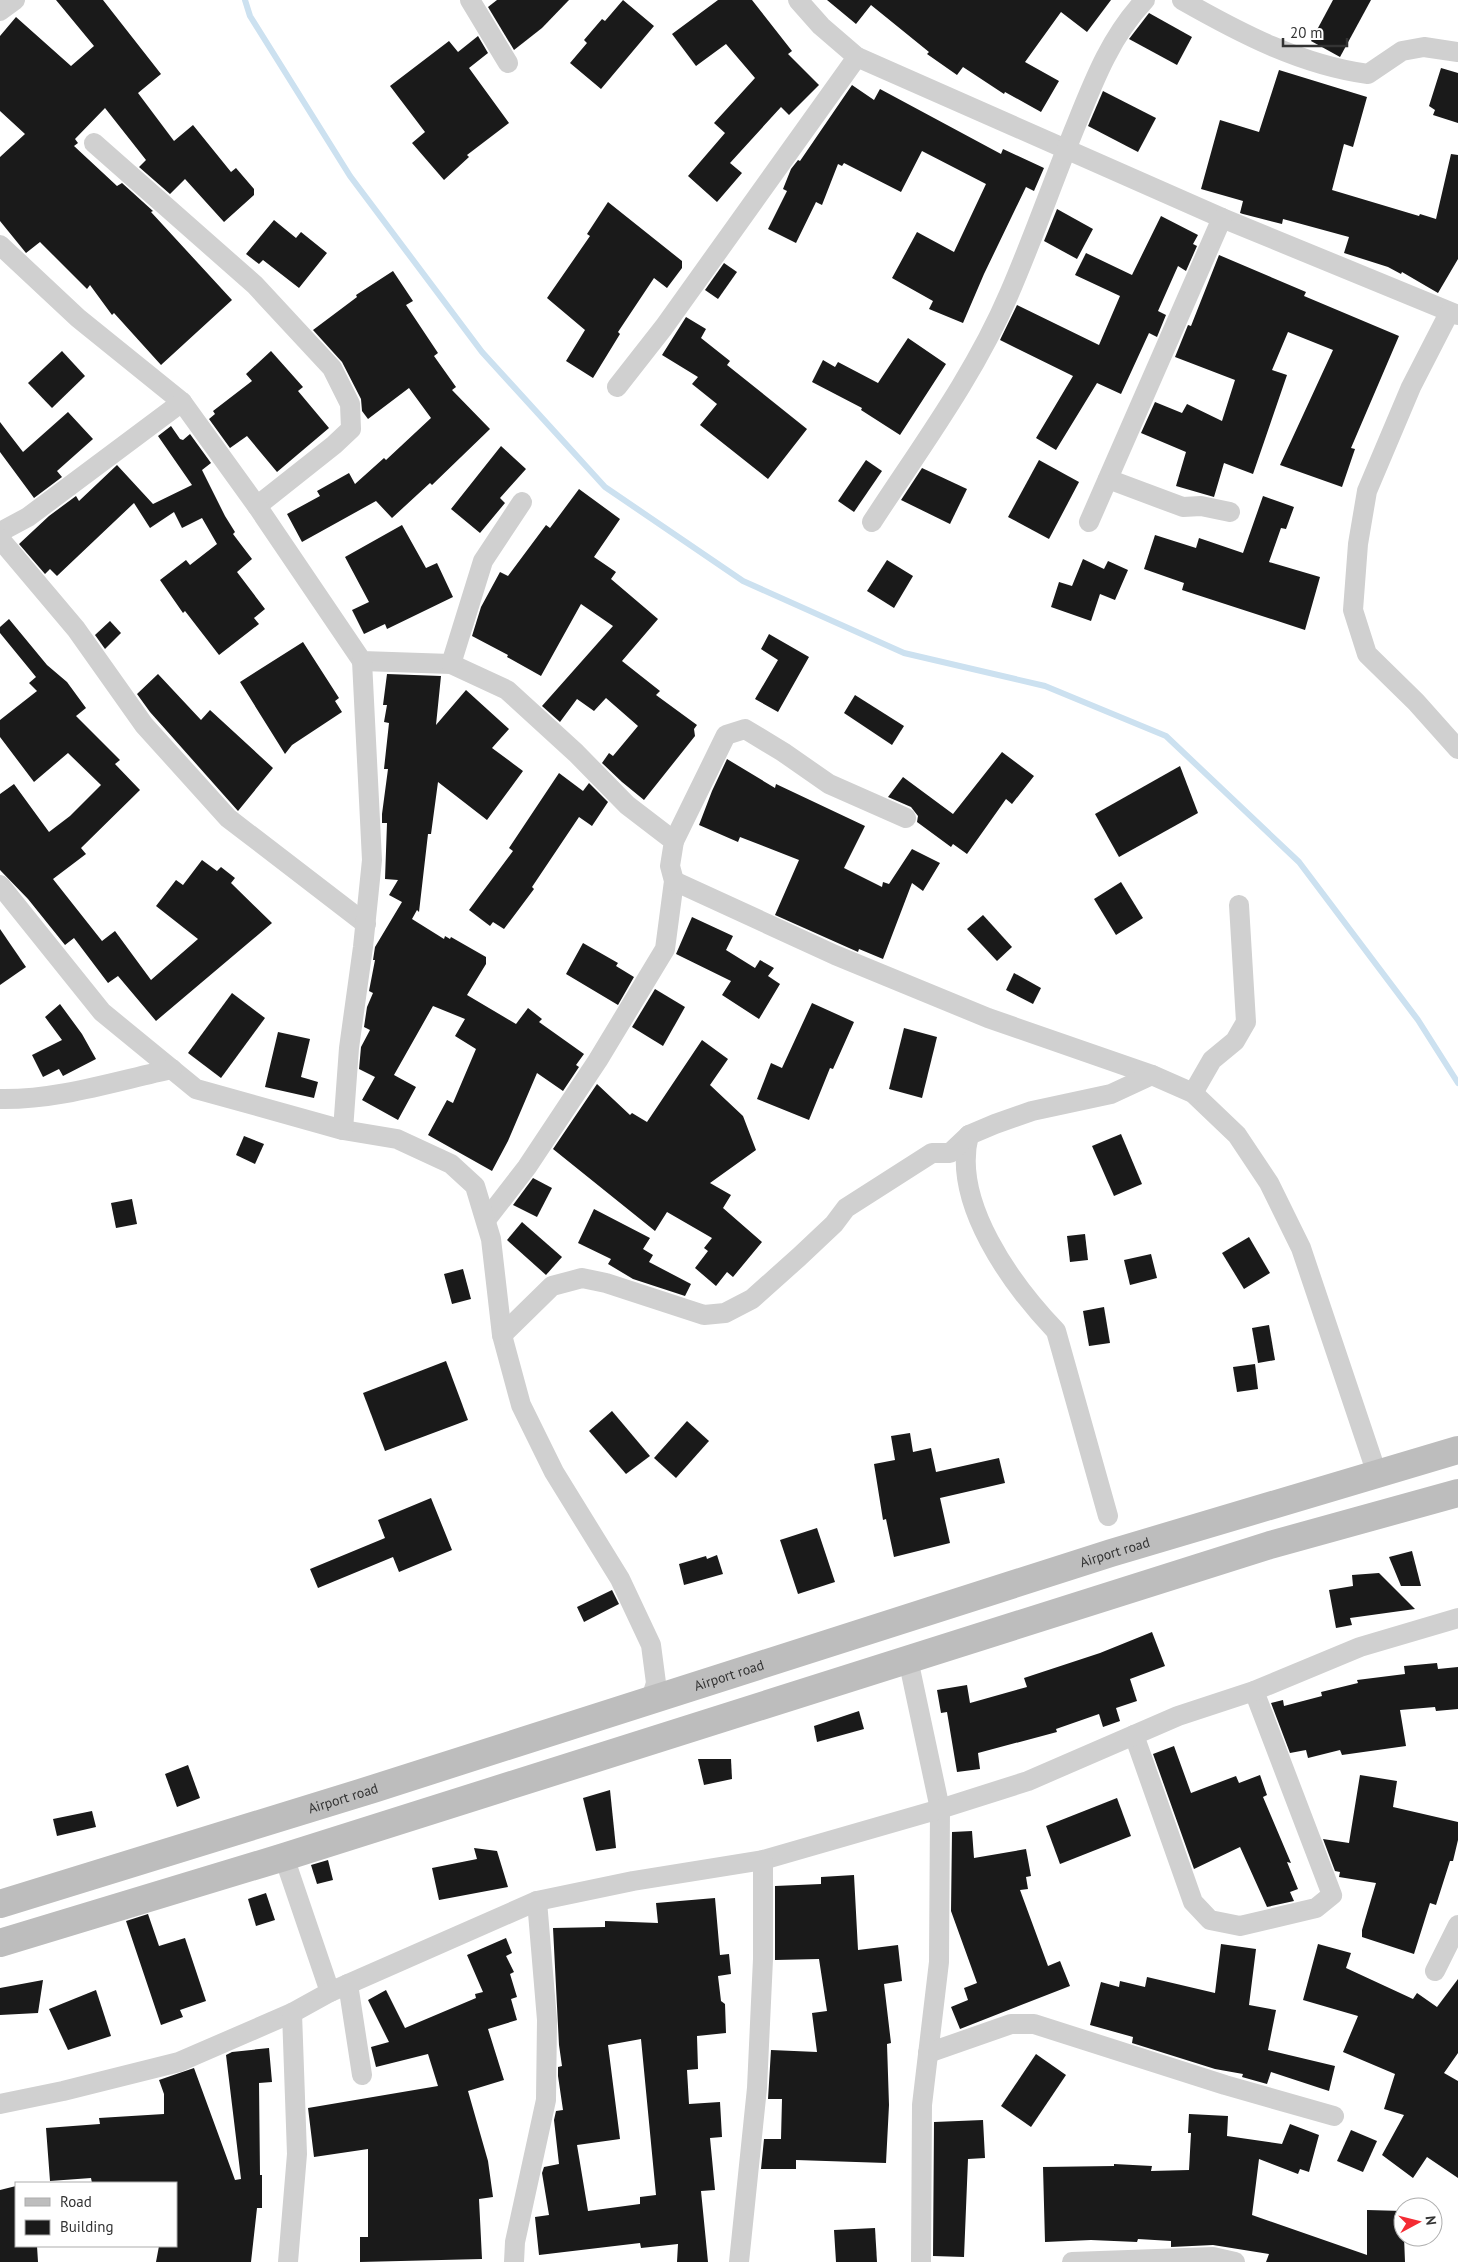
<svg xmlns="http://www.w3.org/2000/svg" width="1458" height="2262" viewBox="0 0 1458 2262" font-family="'PT Sans',sans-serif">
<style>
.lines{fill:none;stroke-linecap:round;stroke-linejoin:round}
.stream{stroke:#cce1f0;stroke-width:6}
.building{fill:#1a1a1a;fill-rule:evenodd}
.minor{stroke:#d0d0d0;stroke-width:20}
.secondary{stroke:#bdbdbd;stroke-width:28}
.labels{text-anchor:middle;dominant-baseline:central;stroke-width:5;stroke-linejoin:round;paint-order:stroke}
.street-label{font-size:14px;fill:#333;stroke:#fff}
</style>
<rect width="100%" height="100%" fill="#fff"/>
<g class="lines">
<!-- stream -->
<path class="stream" d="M245 0 250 16 350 176 482 352 605 487 743 581 904 653 1045 686 1166 736 1299 862 1418 1020 1458 1083"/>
</g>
<!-- building -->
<g class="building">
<path d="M56 0H103L161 74 138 93 174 141 193 125 231 172 236 168 254 189V195L224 222 185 179 170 194 139 167 146 160 105 108 75 139 78 143 74 146 117 186 122 183 153 211 151 212 232 300 161 365 114 313 112 315 90 285 87 289 40 242 26 253 0 221V157L25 134 0 111V36L16 17 71 66 94 46Z"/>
<path d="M497 0H569L542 28 514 50 488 7Z"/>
<path d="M623 0 654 26 601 89 570 63 587 43 584 40 602 19 605 21Z"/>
<path d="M718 0H752L792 51 788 54 819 85 789 115 781 107 730 163 742 173 717 202 688 176 725 133 714 123 755 78 726 44 696 66 672 34Z"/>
<path d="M827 0H1111L1087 32 1061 12 1025 62 1059 81 1041 112 1005 92 1004 94 963 67 957 75 927 54 929 52 871 5 856 24Z"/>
<path d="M1333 0H1371L1340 57 1311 41Z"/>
<path d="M1149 13 1192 37 1177 65 1129 39Z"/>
<path d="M478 36 488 53 469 68 509 123 467 155 469 157 444 180 412 143 425 132 390 86 449 41 458 52Z"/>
<path d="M1441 68 1458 73V123L1433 115 1435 110 1429 106Z"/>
<path d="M1279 70 1367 97 1353 147 1344 144 1332 190 1419 216 1420 214 1436 219 1451 154 1458 155V259L1438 293 1402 272 1401 274 1388 267 1344 253 1349 237 1283 219 1282 224 1243 214 1240 213 1243 201 1201 189 1220 120 1259 132Z"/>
<path d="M852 85 874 100 880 89 1001 154 1003 149 1044 168 1034 191 1026 187 984 274 963 323 929 309 933 301 892 278 917 232 954 252 986 184 922 151 901 192 844 163 842 166 838 164 822 205 816 202 796 243 768 229 787 191 783 189 791 169 798 160 800 161Z"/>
<path d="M1103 91 1156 118 1138 152 1088 126Z"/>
<path d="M608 202 682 261V268L667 288 654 278 618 332 620 334 593 378 566 361 585 330 547 298 590 236 587 234Z"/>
<path d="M1057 209 1093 229 1077 259 1044 241Z"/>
<path d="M1161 216 1198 235 1193 244 1197 246 1186 271 1178 266 1158 311 1166 315 1157 337 1149 333 1121 394 1097 383 1056 450 1036 438 1073 376 1000 340 1017 305 1099 345 1120 296 1075 275 1086 253 1132 275Z"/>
<path d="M274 220 296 238 301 232 327 253 299 288 263 260 259 264 246 254Z"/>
<path d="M1219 255 1306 292 1304 296 1399 336 1351 448 1355 449 1342 487 1280 465 1333 350 1288 332 1272 370 1287 375 1253 474 1224 463 1214 497 1176 486 1186 452 1141 433 1155 402 1182 413 1187 404 1222 421 1235 380 1175 357 1188 325 1191 326Z"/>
<path d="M724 263 737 272 718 299 705 290Z"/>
<path d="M393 271 413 301 406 305 438 353 434 356 456 387 452 390 490 429 432 485 430 483 392 518 376 501 302 542 287 514 320 496 317 491 349 473 355 484 384 458 386 460 431 418 409 388 368 419 362 411 361 399 342 362 313 330 357 297 356 295Z"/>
<path d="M686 317 706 329 701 338 730 361 727 365 807 429 768 479 700 425 717 404 692 384 698 377 662 355Z"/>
<path d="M908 338 946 364 900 435 861 410 862 408 812 382 823 360 835 367 838 362 878 383Z"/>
<path d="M62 351 85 376 52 408 28 383Z"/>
<path d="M271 351 303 387 298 391 329 428 277 472 247 436 230 448 209 419 215 414 213 411 252 381 246 374Z"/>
<path d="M68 412 93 439 57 471 62 477 34 498 0 452V422L23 452Z"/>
<path d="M171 426 180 439 183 440 190 434 211 463 202 470 225 516 235 532 233 534 252 559 237 572 265 609 254 618 259 624 219 655 185 611 183 613 160 580 186 560 190 565 217 544 202 518 182 528 174 512 150 528 134 503 57 576 50 569 45 574 19 544 49 516 76 496 79 501 117 465 153 504 192 485 158 436Z"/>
<path d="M501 446 526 469 500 498 505 503 480 533 451 509Z"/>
<path d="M866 460 882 471 854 512 838 501Z"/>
<path d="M1039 460 1079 482 1049 539 1008 517Z"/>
<path d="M922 468 967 489 950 524 901 500Z"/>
<path d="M579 489 620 519 594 557 616 572 611 579 658 619 622 661 660 691 656 695 697 725 694 729 695 736 644 800 622 782 602 763 609 753 613 756 638 726 606 698 594 711 577 699 560 722 542 706 613 626 581 604 541 676 507 657 508 655 472 636 481 607 500 572 508 576 546 525 550 528Z"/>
<path d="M1263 496 1294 507 1286 529 1281 528 1269 562 1320 577 1305 630 1182 590 1184 583 1144 569 1155 535 1196 548 1199 538 1243 553Z"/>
<path d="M402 525 426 568 437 563 453 597 387 629 385 624 364 634 352 610 369 602 345 557Z"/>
<path d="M1083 559 1104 569 1108 561 1128 570 1115 600 1100 594 1091 621 1051 607 1059 582 1072 586Z"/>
<path d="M887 560 913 576 894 608 867 591Z"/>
<path d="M9 619 47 665 67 682 86 708 76 716 120 760 115 764 140 790 81 848 86 854 53 879 102 941 115 931 151 980 198 939 156 906 176 880 183 885 202 860 217 871 221 867 235 878 231 883 272 923 156 1021 118 976 108 983 74 938 65 945 28 899 0 870V794L14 784 49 832 70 816 101 785 68 753 34 782 0 737V720L37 691 29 683 36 677 0 633V627Z"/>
<path d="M110 621 121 633 105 649 95 635Z"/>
<path d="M769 634 809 657 778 712 755 699 778 660 761 649Z"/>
<path d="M303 642 339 698 335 701 342 712 292 745 285 754 240 682Z"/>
<path d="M158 674 201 720 210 710 273 768 238 811 150 712 137 694Z"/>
<path d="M387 674 441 676 436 725 466 690 509 729 492 748 523 771 487 820 438 782 431 834H428L419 912 417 910 412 919 444 939 445 936 450 939 451 937 486 957V964L467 995 516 1024 528 1008 542 1019 539 1022 584 1054 576 1065 579 1067 563 1091 537 1073 508 1141 492 1171 428 1135 447 1100 453 1103 476 1049 455 1036 465 1019 433 1006 394 1075 416 1087 398 1120 362 1100 375 1077 359 1069 361 1047 370 1030 364 1027 367 1007 373 993 369 991 375 960H373L375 947 402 902 389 895 398 880 385 879 387 823H382V814L388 769H384L389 723 384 722 387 705H383Z"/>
<path d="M855 695 904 726 892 745 844 713Z"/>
<path d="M1002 752 1034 776 1012 804 1006 799 967 854 953 844 951 847 917 822 918 816 911 807 888 797 903 777 953 814Z"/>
<path d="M727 759 775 788 776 784 865 826 844 868 882 887 883 882 889 884 912 849 940 863 923 891 912 883 883 959 859 949 858 952 775 915 799 860 740 837 738 842 699 825 712 791Z"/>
<path d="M1180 766 1198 813 1119 857 1095 814Z"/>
<path d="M559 773 583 791 589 783 608 802 592 826 579 817 532 887 534 889 504 929 493 922 490 926 469 910 513 851 509 848Z"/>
<path d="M1121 882 1143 918 1116 935 1094 899Z"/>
<path d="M983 915 1012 947 997 961 967 929Z"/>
<path d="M692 917 733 936 726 950 755 968 760 960 774 968 768 976 780 984 759 1019 722 995 731 981 676 954Z"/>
<path d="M0 929 26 967 0 985Z"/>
<path d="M583 943 618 963 616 966 634 977 618 1005 566 974Z"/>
<path d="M1014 973 1041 988 1033 1004 1006 990Z"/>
<path d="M655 989 685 1007 663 1046 632 1027Z"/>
<path d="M232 993 265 1018 221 1078 188 1053Z"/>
<path d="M812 1003 854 1022 833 1069 830 1068 809 1120 757 1099 771 1063 782 1068Z"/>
<path d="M60 1004 82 1034 96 1059 63 1076 59 1069 43 1077 32 1055 62 1040 45 1017Z"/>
<path d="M904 1028 937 1037 922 1098 889 1089Z"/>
<path d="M278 1032 310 1039 301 1077 318 1082 314 1098 265 1087Z"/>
<path d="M702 1040 728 1059 710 1085 743 1116 756 1150 710 1183 731 1195 723 1208 762 1242 733 1277 727 1272 716 1286 695 1268 708 1251 704 1248 712 1238 667 1212 655 1231 553 1149 597 1084 630 1115 632 1113 647 1122Z"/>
<path d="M1121 1134 1142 1184 1114 1196 1092 1146Z"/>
<path d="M244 1136 264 1144 255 1164 236 1155Z"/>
<path d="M533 1178 552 1188 537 1217 513 1205Z"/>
<path d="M132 1199 137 1224 116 1228 111 1203Z"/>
<path d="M594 1209 650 1238 643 1249 653 1255 649 1262 691 1284 685 1296 633 1279 608 1264 611 1259 578 1243Z"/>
<path d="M522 1222 562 1257 546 1275 507 1240Z"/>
<path d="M1085 1234 1088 1260 1070 1262 1067 1236Z"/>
<path d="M1249 1237 1270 1273 1244 1289 1222 1253Z"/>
<path d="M1151 1254 1157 1278 1130 1285 1124 1260Z"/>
<path d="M463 1269 471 1299 452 1304 444 1274Z"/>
<path d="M1104 1307 1110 1343 1089 1346 1083 1311Z"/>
<path d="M1269 1325 1275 1360 1258 1363 1252 1328Z"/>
<path d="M446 1361 468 1420 385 1451 363 1393Z"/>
<path d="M1255 1364 1258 1389 1237 1392 1233 1367Z"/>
<path d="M612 1411 650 1456 626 1474 589 1431Z"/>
<path d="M687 1421 709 1441 676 1478 654 1458Z"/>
<path d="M910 1433 913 1452 931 1448 936 1472 999 1458 1005 1483 940 1498 950 1543 894 1557 886 1519 883 1520 874 1464 895 1460 891 1436Z"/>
<path d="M431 1498 452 1550 399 1572 393 1557 318 1588 310 1569 385 1538 378 1520Z"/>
<path d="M817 1528 835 1582 798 1594 780 1540Z"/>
<path d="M1412 1551 1421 1586H1401L1389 1557Z"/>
<path d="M717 1555 723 1574 684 1585 679 1564 706 1556 707 1559Z"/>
<path d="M1379 1573 1415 1609 1350 1618 1352 1625 1336 1628 1329 1590 1353 1586 1352 1575Z"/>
<path d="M612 1590 619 1604 584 1622 577 1607Z"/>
<path d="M1152 1632 1165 1666 1130 1679 1137 1701 1116 1708 1120 1721 1103 1727 1099 1714 1056 1729 1057 1732 978 1753 980 1769 957 1772 947 1712 941 1713 937 1690 967 1685 970 1703 1027 1687 1024 1678 1100 1653Z"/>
<path d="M1437 1663 1438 1669 1458 1667V1709L1436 1711 1435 1707 1400 1710 1406 1746 1342 1755 1340 1750 1308 1758 1306 1750 1290 1753 1271 1703 1283 1700 1284 1706 1322 1696 1321 1692 1358 1683 1357 1680 1405 1674 1404 1666Z"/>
<path d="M859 1711 864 1729 817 1742 814 1726Z"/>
<path d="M1174 1746 1191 1793 1236 1776 1239 1783 1260 1775 1267 1795 1263 1797 1291 1863 1287 1862 1298 1889 1290 1892 1294 1901 1267 1907 1240 1847 1194 1869 1153 1754Z"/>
<path d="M698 1759H731L732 1779 704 1785Z"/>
<path d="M188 1765 200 1798 177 1807 165 1774Z"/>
<path d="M1360 1775 1397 1781 1393 1807 1458 1822V1840L1453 1861H1450L1436 1905 1430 1903 1414 1954 1362 1937V1930L1376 1883 1339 1877 1340 1872 1335 1871 1323 1839 1349 1843Z"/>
<path d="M610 1790 616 1848 596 1851 583 1798Z"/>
<path d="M1117 1798 1131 1836 1060 1864 1046 1826Z"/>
<path d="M92 1811 96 1827 57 1836 53 1819Z"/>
<path d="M972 1831 974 1858 1026 1849 1031 1876 1026 1877 1028 1889 1020 1890 1048 1966 1060 1961 1070 1986 960 2029 951 2007 968 2000 964 1988 977 1983 951 1911 952 1832Z"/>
<path d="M474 1848 497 1851 508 1887 439 1900 432 1868 477 1859Z"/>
<path d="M328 1860 333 1880 317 1884 311 1865Z"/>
<path d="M854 1875 858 1950 898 1945 902 1981 884 1984 891 2043 887 2044 889 2105 886 2163 796 2160V2169H761L764 2139H781L782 2099H768L771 2050 817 2052 812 2013 827 2011 819 1959 775 1960V1886L821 1884V1877Z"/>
<path d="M266 1893 275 1920 256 1926 248 1899Z"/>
<path d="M715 1898 720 1955 729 1954 731 1974 718 1976 721 2001 725 2004 726 2033 697 2036 698 2069 687 2070 689 2104 720 2102 722 2137 710 2138 715 2190 701 2191 708 2262H677L678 2244 641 2248 640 2243 539 2255 535 2217 549 2215 542 2173 544 2167 559 2164 554 2120 556 2111 563 2110 558 2076V2067L562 2066 559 2045 553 1928 605 1927V1921L658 1923 656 1903ZM641 2039 656 2195 640 2197V2204L588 2211 577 2145 620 2139 608 2045Z"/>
<path d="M148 1914 159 1946 185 1938 206 2001 180 2010 183 2017 161 2025 126 1921Z"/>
<path d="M506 1938 512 1953 506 1956 514 1972 510 1974 517 1997 511 1999 517 2020 488 2029 504 2080 468 2091 488 2161 493 2197 479 2199 482 2259 360 2262V2237H368V2149L314 2157 308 2108 438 2086 428 2054 376 2067 371 2047 389 2042 368 2000 386 1990 405 2028 476 1998 475 1994 483 1992 467 1955Z"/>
<path d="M1221 1944 1256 1949 1249 2005 1276 2010 1268 2050 1335 2066 1329 2091 1271 2072 1267 2084 1242 2077 1243 2074 1215 2069 1132 2043 1133 2037 1090 2025 1101 1982 1119 1987 1120 1981 1145 1987 1147 1977 1215 1993Z"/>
<path d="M1318 1944 1351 1953 1346 1968 1413 1999 1417 1993 1437 2007 1458 1979V2053L1444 2073 1458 2081V2178L1427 2157 1413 2178 1382 2155 1404 2115 1384 2109 1395 2074 1343 2052 1358 2016 1303 2000Z"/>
<path d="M43 1980 38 2013 0 2015V1988Z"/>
<path d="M96 1990 111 2036 68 2050 49 2009Z"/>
<path d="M269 2048 272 2082 259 2083 260 2175H262V2208H257L251 2262H156L159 2246H176V2183H92L91 2178 50 2181 46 2128 100 2124 99 2118 164 2114V2094L159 2080 194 2068 235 2180 241 2179 226 2055 232 2052Z"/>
<path d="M1036 2054 1066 2075 1031 2127 1001 2106Z"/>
<path d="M1189 2114 1228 2116 1227 2136 1282 2144 1290 2124 1319 2135 1309 2172 1300 2169 1298 2174 1259 2159 1252 2215 1367 2255V2210L1403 2211 1405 2262H1266L1269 2254 1213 2245 1171 2247V2241L1138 2239 1137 2242 1091 2240 1045 2242 1043 2167 1114 2166V2164L1152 2166 1151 2171 1189 2170 1191 2133H1188Z"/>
<path d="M983 2120 985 2158 968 2159 964 2257 933 2256 934 2122Z"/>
<path d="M1351 2130 1377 2141 1363 2172 1337 2161Z"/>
<path d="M16 2186V2246H37L38 2262H0V2190Z"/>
<path d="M875 2228 877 2262H836L834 2230Z"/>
</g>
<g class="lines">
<!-- minor -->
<g class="minor">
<path d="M470 0 508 63"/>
<path d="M798 0 821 26 857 57 1222 218 1458 315"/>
<path d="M1182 0C1240 33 1301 65 1368 74L1402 51 1424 47 1458 52"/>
<path d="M0 11 15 0"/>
<path d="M94 143 255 285 332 368 350 404 351 429 334 445 257 506"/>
<path d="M0 245 78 318 182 402 257 506 362 661 451 664 507 690 576 753 627 805 674 841 670 866 674 881 665 949 598 1060 527 1167 486 1220"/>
<path d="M1449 313 1411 387 1367 491 1358 544 1353 610 1367 654 1416 702 1458 749"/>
<path d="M617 387 664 327 857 57"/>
<path d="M1108 479 1183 507 1201 506 1230 512"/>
<path d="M872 522C920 448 974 376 1009 294 1033 239 1053 181 1076 125 1094 80 1111 36 1145 0"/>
<path d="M1089 522 1222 218"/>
<path d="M0 532 28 517 182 402"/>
<path d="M0 539 76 629 144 725 228 818 366 924"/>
<path d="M451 664 483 561 522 502"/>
<path d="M674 841 726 735 745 729 783 752 829 784 906 818"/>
<path d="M674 881 835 955 988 1018 1152 1075 1193 1093 1237 1135 1269 1183 1301 1248 1377 1474"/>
<path d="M0 885 102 1012 196 1089 343 1130 397 1139 451 1164 475 1186 491 1239 502 1335 521 1405 554 1472 620 1579 651 1645 656 1683 651 1699"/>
<path d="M1193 1093 1212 1060 1235 1041 1246 1022 1239 905"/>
<path d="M0 1099C58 1100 116 1081 172 1069"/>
<path d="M343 1130 349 1048 363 947 372 860 362 661"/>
<path d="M969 1135C951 1202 1012 1285 1056 1331L1108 1516"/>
<path d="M502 1335 552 1286 582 1278 606 1283 704 1315 725 1313 752 1299 799 1257 834 1224 846 1208 932 1153H950L969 1135 995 1124 1032 1111 1111 1094 1152 1075"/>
<path d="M908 1659 940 1809 939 1962 922 2105 921 2262"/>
<path d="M1134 1735 1193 1902 1210 1920 1240 1926 1316 1908 1332 1895 1254 1691"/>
<path d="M284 1857 330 1992"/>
<path d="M1435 1971 1458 1925"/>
<path d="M348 1984 362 2075"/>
<path d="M928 2053 1011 2024H1034L1225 2085 1334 2116"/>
<path d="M0 2104 63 2091 179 2062 292 2013 330 1992 537 1901 633 1881 763 1860 940 1809 1028 1781 1178 1716 1254 1691 1360 1647 1458 1618"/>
<path d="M288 2262 297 2154 292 2013"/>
<path d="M514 2262 515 2242 546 2100 547 2020 537 1901"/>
<path d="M739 2262 757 2088 763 1959V1860"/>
<path d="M1072 2262 1213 2257 1235 2262"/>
</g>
<!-- secondary -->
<g class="secondary">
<path id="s1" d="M0 1904 376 1788 1111 1553 1458 1450"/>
<path d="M0 1943 284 1857 1270 1545 1458 1493"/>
</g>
</g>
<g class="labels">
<!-- street labels -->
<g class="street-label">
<text stroke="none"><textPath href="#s1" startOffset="1169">Airport road</textPath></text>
<text stroke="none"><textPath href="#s1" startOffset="764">Airport road</textPath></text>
<text stroke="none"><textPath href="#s1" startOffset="359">Airport road</textPath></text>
</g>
</g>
<!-- legend -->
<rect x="15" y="2182" width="162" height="65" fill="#ffffff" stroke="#adadad"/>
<rect x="25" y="2198" width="25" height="8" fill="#bdbdbd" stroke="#adadad"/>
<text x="60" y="2207" font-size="15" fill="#333333">Road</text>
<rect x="25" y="2220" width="25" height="15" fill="#1a1a1a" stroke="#adadad"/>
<text x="60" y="2232" font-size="15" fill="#333333">Building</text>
<!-- north arrow -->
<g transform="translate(1418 2222) rotate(83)"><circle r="24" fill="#ffffff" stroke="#adadad"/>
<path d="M0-4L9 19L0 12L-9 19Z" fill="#f42b33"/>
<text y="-8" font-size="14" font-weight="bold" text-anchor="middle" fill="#333333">N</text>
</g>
<!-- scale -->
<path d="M1283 38v8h64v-8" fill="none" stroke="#333333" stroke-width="2.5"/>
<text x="1290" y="38" font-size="15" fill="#333333" stroke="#ffffff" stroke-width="4" paint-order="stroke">20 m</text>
</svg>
